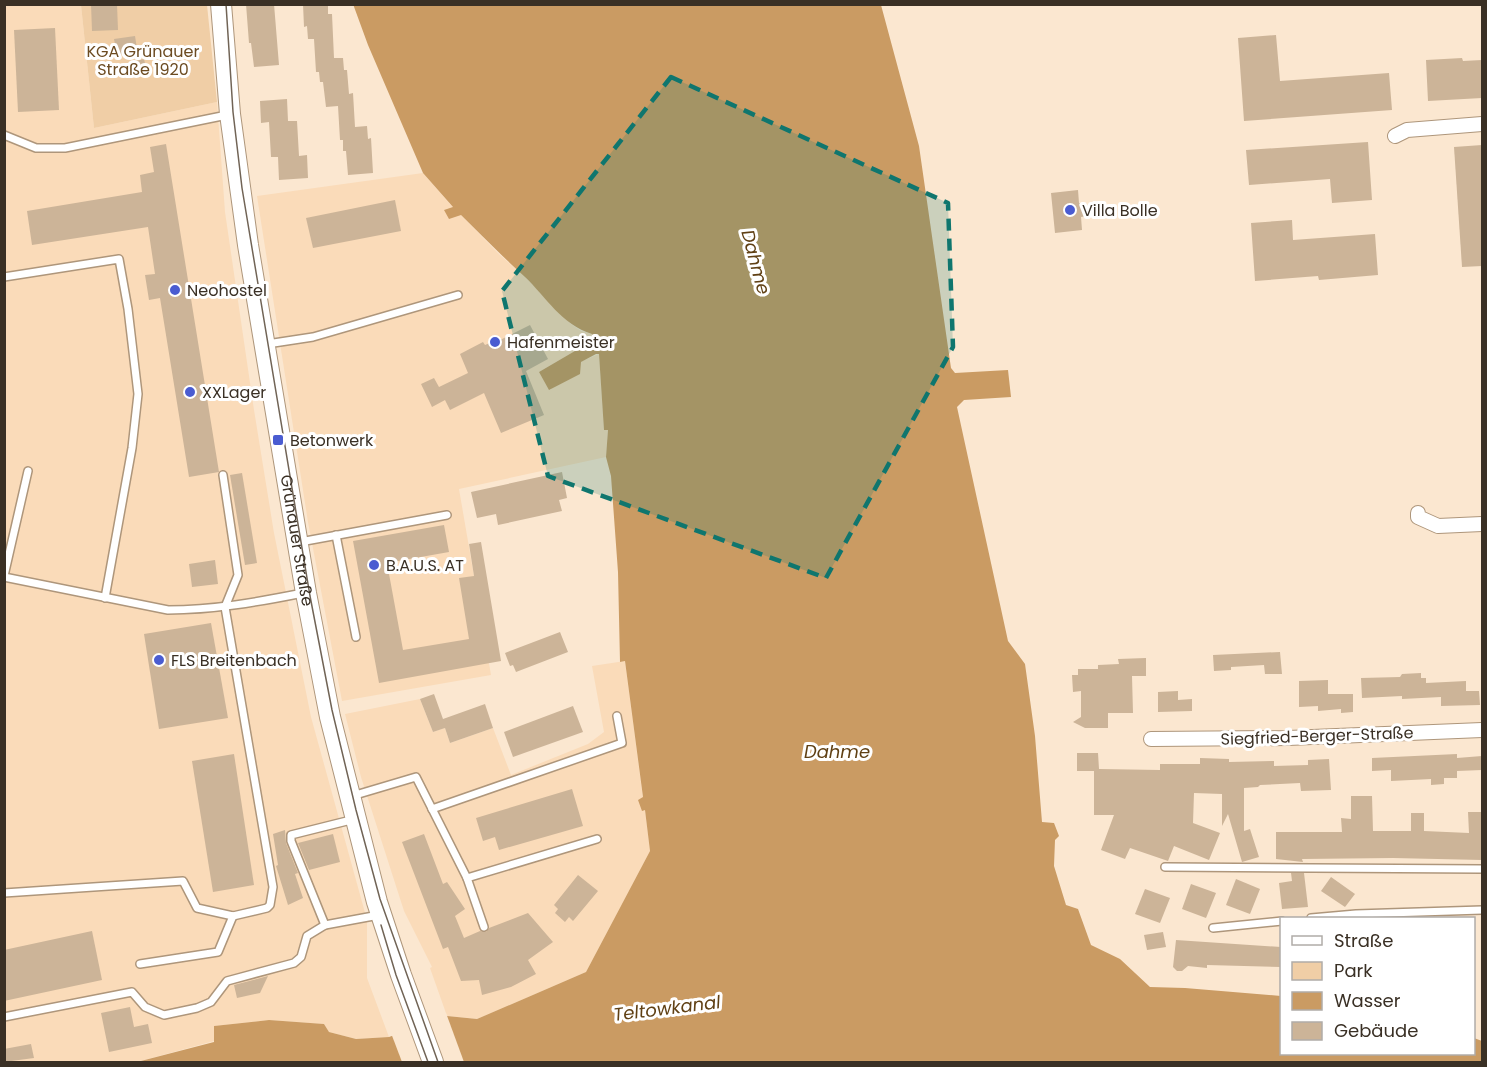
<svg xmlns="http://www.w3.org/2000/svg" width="1487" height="1067" viewBox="0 0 1487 1067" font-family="Poppins,sans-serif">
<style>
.built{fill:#fadbb9}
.green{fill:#f0cea6}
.water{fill:#ca9b63}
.pier{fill:#fbe7d0}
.building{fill:#ccb498}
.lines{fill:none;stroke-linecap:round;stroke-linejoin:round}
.lane-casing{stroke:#ae967b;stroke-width:10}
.street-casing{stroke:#ae967b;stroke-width:16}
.secondary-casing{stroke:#ae967b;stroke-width:22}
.lane{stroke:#fff;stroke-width:7}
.street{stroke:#fff;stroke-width:14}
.secondary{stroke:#fff;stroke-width:20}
.tram{stroke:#716456;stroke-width:1.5}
.marked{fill:#0f766e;fill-opacity:0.2;stroke:#0f766e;stroke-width:4.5;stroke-dasharray:12 8;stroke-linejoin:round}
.poi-dot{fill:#4a5cd1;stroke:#fff;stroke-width:2}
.labels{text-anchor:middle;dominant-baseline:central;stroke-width:6;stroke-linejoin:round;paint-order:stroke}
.park-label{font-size:16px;fill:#6c4b21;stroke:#fff}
.poi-label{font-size:16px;fill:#3a3025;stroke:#fff;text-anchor:start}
.street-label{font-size:16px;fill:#3a3025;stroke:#fff}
.water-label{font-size:18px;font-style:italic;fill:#604014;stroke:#fff}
</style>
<rect width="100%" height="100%" fill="#fbe7d0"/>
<!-- built -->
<g class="built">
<path d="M5 5H81L94 128 217 102 225 212 254 410 274 533 311 717 367 920V978L389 1037 356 1039 329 1032 324 1024 269 1020 214 1026V1041L137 1062H5Z"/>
<path d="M423 173 450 204 500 255 526 278 571 324 581 331 592 334V341L539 372 550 390 580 362 599 354 604 430 608 429 606 457 459 489 491 675 342 701 308 522 257 196Z"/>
<path d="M625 661 643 798 638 800 645 810 650 851 586 972 477 1019 447 1016 430 968 432 967 404 911 361 777 345 714 420 699 433 732 445 728 450 743 493 728 511 775 588 744 604 732 592 666Z"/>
</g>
<!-- green -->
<path class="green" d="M81 5H207L217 102 94 128Z"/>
<!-- water -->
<path class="water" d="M353 4 881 5 919 146 951 368 955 373 1008 370 1011 397 964 400 957 407 1008 641 1025 664 1035 736 1042 822 1054 823 1059 836 1055 840 1054 866 1066 905 1078 909 1091 945 1120 959 1150 987 1185 988 1281 996 1282 1054H1474V1038L1482 1041V1062H137L214 1042V1026L269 1020 324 1024 329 1032 356 1039 389 1037 447 1016 477 1019 586 972 650 851 645 810 642 811 638 800 643 797 625 661 620 662 618 572 611 476 606 457 608 430H604L599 354H596L581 362 580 374 549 390 539 372 592 341V334C562 325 546 297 525 277 503 257 482 236 461 215L449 219 444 210 453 207 423 173 368 45Z"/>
<!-- pier -->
<path class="pier" d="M446 1013 464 1062H402L391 1033Z"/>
<!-- building -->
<g class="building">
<path d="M91 4H117L118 30 92 31Z"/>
<path d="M246 4H274L279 65 254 67 251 43H249Z"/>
<path d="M303 4H328V14H332L334 58H343L344 70H347L349 94 353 93 355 127 367 126 368 139 371 138 373 173 348 175 346 151H343V140H340L338 106 326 107 323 82H320L319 72H316L314 39H308L307 26 304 27Z"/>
<path d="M55 28 59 110 18 112 14 30Z"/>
<path d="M1276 35 1280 81 1389 73 1392 110 1244 121 1238 38Z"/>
<path d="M135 36 138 55 124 57 123 54 117 55 114 39Z"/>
<path d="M1462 58 1463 61 1482 60V98L1428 101 1426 60Z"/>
<path d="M144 59 147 72 134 75 132 62Z"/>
<path d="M287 99 288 121H297L299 156 307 155 308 178 279 180 278 157H271L269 122 261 123 260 101Z"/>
<path d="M1368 142 1372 200 1332 203 1330 179 1249 185 1246 150Z"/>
<path d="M166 144 219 472 189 477 160 298 149 300 145 275 155 274 148 227 32 245 27 211 142 192 140 175 154 172 150 147Z"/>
<path d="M1482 145V266L1462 267 1454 147Z"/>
<path d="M1078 190 1079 203H1086L1088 216 1081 217 1082 230 1055 233 1051 193Z"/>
<path d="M395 200 401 231 313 248 306 218Z"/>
<path d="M1292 220 1293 240 1375 234 1378 275 1319 280 1318 276 1255 281 1251 223Z"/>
<path d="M530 325 548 359 526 371 544 415 501 433 484 393 450 410 445 400 432 407 421 384 434 378 439 387 468 373 460 354 483 342 485 345 497 340 498 341Z"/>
<path d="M562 472 567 498 559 500 562 511 498 525 496 514 477 518 471 492Z"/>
<path d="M242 473 257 563 245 565 230 475Z"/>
<path d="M444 525 449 552 387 563 403 650 469 639 459 578 474 576 469 544 481 542 501 661 379 683 353 541Z"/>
<path d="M215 560 218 584 192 587 189 564Z"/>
<path d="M211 623 228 718 159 729 144 634Z"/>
<path d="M560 632 568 652 516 672 513 665 510 666 505 653Z"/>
<path d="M1280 652 1282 674H1265L1264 665 1231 667V670L1214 671 1213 655Z"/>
<path d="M1146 658V676H1132L1133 713H1108V728H1085L1073 722 1081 717V691L1073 692 1072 675H1078V669H1098V665L1119 664 1118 659Z"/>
<path d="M1421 673V678H1426V683L1466 681V691H1479L1480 705 1441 706V697L1402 699V696L1362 698 1361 678 1400 677 1402 674Z"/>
<path d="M1328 680V694H1353V712L1341 713V709L1318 711V706L1299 707V681Z"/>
<path d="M1178 691V700L1192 699V711L1158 712V692Z"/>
<path d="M434 694 443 719 485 704 493 728 450 743 445 728 433 732 420 699Z"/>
<path d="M573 706 583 732 513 757 504 732Z"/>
<path d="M1077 753H1098L1099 769 1160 770V764H1200V758L1229 759V762L1274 761V766L1308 765V760L1329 759 1331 790 1301 791 1300 783 1260 785 1258 787 1244 788V831L1250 829 1259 857 1242 862 1228 814 1222 826V794L1194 793 1193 823 1220 833 1209 860 1174 846 1168 861 1130 848 1125 859 1101 850 1114 815H1094V771H1077Z"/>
<path d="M234 754 254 885 213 892 192 761Z"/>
<path d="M1457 754V758L1482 756V770L1457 771V778H1444V784L1431 785V779L1391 781V770L1372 771V758Z"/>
<path d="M572 789 583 826 499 850 495 837 483 841 476 818Z"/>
<path d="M1351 796H1372L1373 831H1411V813H1424V831L1469 833 1468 812H1482V860L1393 858 1302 859 1303 862 1276 859V832H1342L1341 818 1351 819Z"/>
<path d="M285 830 286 843 298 873 295 874 303 898 288 905 276 866 278 865 273 834Z"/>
<path d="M333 834 340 862 309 870 298 843Z"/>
<path d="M424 834 443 884 447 882 465 909 455 916 464 938 480 931 486 932 489 928 528 913 553 942 528 960 536 974 511 987 482 995 479 980 461 981 448 947 443 949 402 842Z"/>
<path d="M1291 873H1304L1308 907 1282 909 1279 883 1292 881Z"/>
<path d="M578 875 598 891 573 921 569 917 565 922 555 913 558 909 554 905Z"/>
<path d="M1331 877 1355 894 1345 907 1321 891Z"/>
<path d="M1236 879 1260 889 1250 914 1226 905Z"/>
<path d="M1191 884 1216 893 1206 918 1182 909Z"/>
<path d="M1145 889 1170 898 1160 923 1135 914Z"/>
<path d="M92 931 102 980 4 1001V950Z"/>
<path d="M1163 932 1166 947 1147 950 1144 935Z"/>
<path d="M1176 940 1281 947V967L1207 965V968L1188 966 1182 971H1177L1173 967Z"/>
<path d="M268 976 260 993 237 998 234 985Z"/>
<path d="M130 1007 134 1027 148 1024 152 1043 109 1052 101 1013Z"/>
<path d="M31 1044 34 1058 4 1062V1049Z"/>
</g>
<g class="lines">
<!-- lane casing -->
<g class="lane-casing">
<g id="lane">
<path d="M4 135 36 148H65L227 115"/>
<path d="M4 277 119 259 128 309 138 394 132 448 105 598"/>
<path d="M267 344 313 337 458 295"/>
<path d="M336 535 356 637"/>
<path d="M300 542 447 515"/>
<path d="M4 576 28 471"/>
<path d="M4 577 168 610C213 610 258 602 303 593"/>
<path d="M352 796 416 777 467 878 484 927"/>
<path d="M432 809 622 743 617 716"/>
<path d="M355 819 291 835V841L325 925 379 915"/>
<path d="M1165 867 1482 869"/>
<path d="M467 878 597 839"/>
<path d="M4 893 183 881 197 908 233 916 267 908 270 905 273 887 225 607 238 575 223 475"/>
<path d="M1311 918 1356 914 1482 910"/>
<path d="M1213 928 1282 921"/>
<path d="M140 964 218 952 233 916"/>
<path d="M4 1017 132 992 145 1007 164 1015 197 1008 211 1002 227 981 294 963 301 957 307 936 325 925"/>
</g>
</g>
<!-- street casing -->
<g class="street-casing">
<g id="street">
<path d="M1395 136 1407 130 1482 124"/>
<path d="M1418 513V517L1438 526 1482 524"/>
<path d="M1151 739 1288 738 1482 730"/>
</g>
</g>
<!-- secondary casing -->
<g class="secondary-casing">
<g id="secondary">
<path id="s1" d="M221 4 230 114 248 245 306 593 330 717 377 902 401 975 433 1062"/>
</g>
</g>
<!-- lane -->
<use href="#lane" class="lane"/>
<!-- street -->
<use href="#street" class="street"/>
<!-- secondary -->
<use href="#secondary" class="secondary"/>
<!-- tram -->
<g class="tram">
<path d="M226 4 233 112 242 188 310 596 332 710 356 810 380 899 438 1062"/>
<path d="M381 925 396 975 428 1062"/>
</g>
</g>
<!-- marked area -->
<path class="marked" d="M671 77 948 203 953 347 826 578 548 476 502 291Z"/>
<!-- markers -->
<g class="poi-dot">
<circle cx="1070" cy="210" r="6"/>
<circle cx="175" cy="290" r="6"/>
<circle cx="495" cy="342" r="6"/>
<circle cx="190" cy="392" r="6"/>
<rect x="272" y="434" width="12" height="12" rx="3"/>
<circle cx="374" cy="565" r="6"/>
<circle cx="159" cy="660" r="6"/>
</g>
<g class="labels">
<!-- park labels -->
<g class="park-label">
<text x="143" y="51">KGA Grünauer<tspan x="143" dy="18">Straße 1920</tspan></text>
</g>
<!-- poi labels -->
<g class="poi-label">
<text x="1082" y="210">Villa Bolle</text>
<text x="187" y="290">Neohostel</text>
<text x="507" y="342">Hafenmeister</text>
<text x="202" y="392">XXLager</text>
<text x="290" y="440">Betonwerk</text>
<text x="386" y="565">B.A.U.S. AT</text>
<text x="171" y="660">FLS Breitenbach</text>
</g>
<!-- street labels -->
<g class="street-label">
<text stroke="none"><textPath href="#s1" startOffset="542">Grünauer Straße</textPath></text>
<text transform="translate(1317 736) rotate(-2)">Siegfried-Berger-Straße</text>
</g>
<!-- water labels -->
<g class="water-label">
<text transform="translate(756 262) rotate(75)">Dahme</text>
<text x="837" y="751">Dahme</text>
<text transform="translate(667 1008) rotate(-7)">Teltowkanal</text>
</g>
</g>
<!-- border -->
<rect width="1487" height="1067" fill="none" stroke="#3a3025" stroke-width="12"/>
<!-- legend -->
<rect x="1280" y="917" width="195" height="138" fill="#ffffff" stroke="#b0aca8" stroke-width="1.5"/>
<rect x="1292" y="936" width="30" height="9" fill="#ffffff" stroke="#b0aca8" stroke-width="1.5"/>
<text x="1334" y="947" font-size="18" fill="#3a3025">Straße</text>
<rect x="1292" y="962" width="30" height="18" fill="#f0cea6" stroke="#b0aca8" stroke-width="1.5"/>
<text x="1334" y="977" font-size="18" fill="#3a3025">Park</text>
<rect x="1292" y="992" width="30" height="18" fill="#ca9b63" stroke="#b0aca8" stroke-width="1.5"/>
<text x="1334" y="1007" font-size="18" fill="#3a3025">Wasser</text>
<rect x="1292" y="1022" width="30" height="18" fill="#ccb498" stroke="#b0aca8" stroke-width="1.5"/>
<text x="1334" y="1037" font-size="18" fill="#3a3025">Gebäude</text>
</svg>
